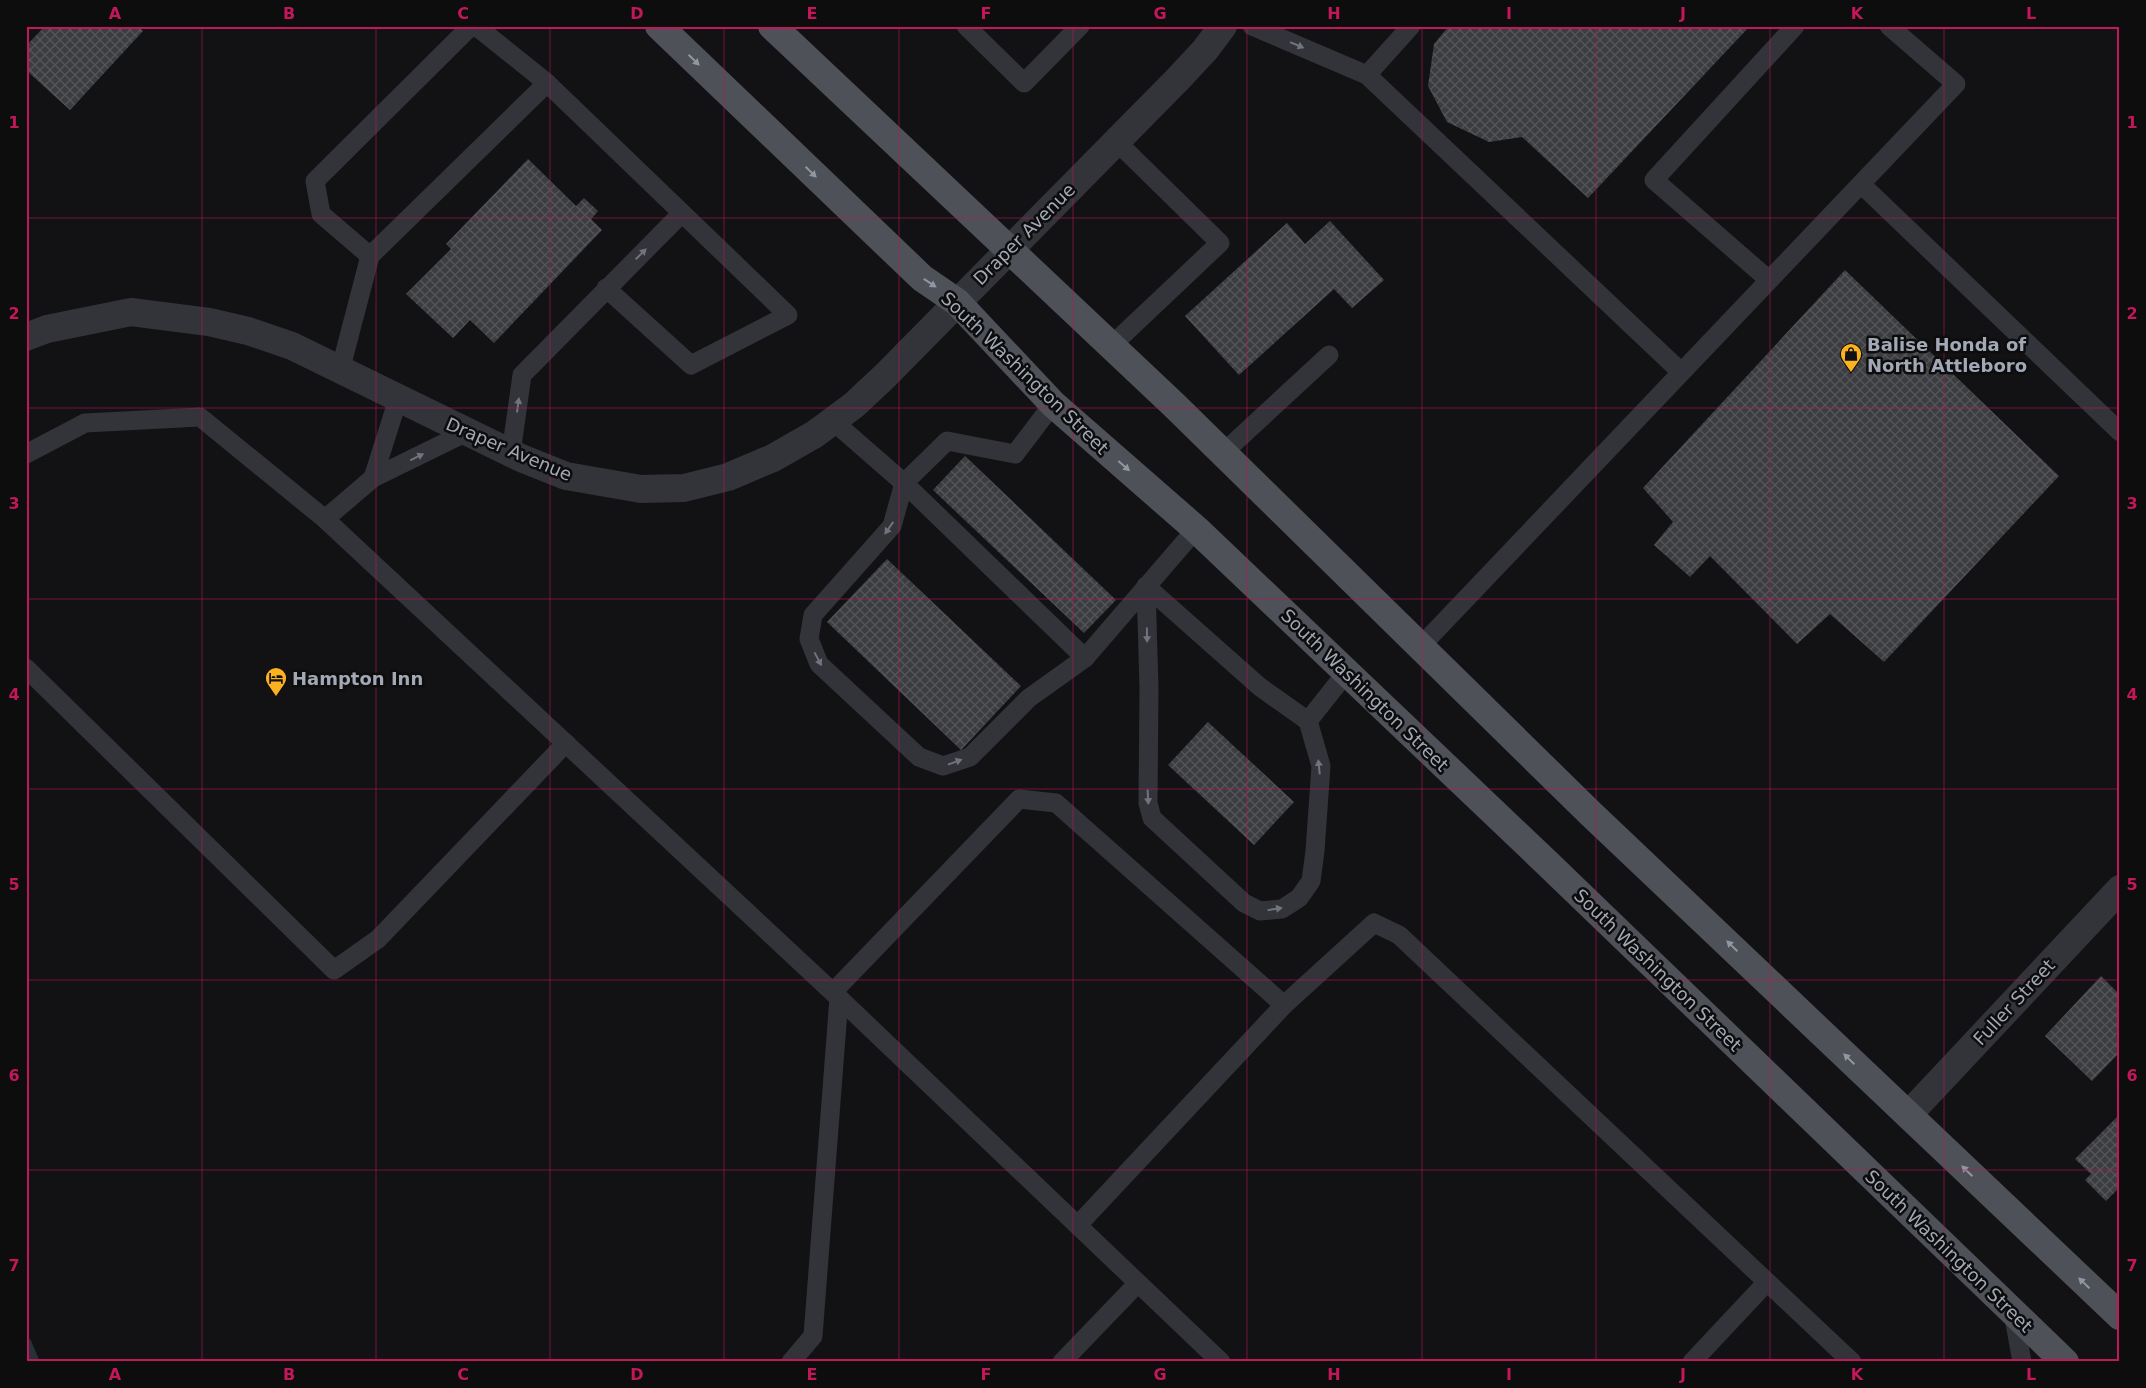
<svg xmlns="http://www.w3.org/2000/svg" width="2146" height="1388" viewBox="0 0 2146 1388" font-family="'DejaVu Sans',sans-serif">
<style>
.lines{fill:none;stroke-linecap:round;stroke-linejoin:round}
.stream{stroke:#273138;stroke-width:11}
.building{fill:url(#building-cross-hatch)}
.service{stroke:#333439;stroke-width:19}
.minor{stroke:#333439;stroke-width:28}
.primary{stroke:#4e5158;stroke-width:28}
.oneway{fill:#70747d}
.oneway2{fill:#9197a2}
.grid{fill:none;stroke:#c2185b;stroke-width:1;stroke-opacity:0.55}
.labels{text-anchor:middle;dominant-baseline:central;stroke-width:5;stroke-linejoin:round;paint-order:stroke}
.street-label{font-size:18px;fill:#a2a8b5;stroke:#0d0d0e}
.poi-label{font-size:18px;font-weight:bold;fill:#a2a8b5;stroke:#0d0d0e;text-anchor:start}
.neatline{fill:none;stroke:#c2185b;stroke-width:2}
.grid-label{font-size:16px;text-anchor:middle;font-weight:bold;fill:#c2185b}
</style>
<defs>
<pattern id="building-cross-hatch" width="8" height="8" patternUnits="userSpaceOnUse" patternTransform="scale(1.25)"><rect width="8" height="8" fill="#3c3d41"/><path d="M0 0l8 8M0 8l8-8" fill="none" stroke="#55565a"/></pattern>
</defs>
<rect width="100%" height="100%" fill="#121214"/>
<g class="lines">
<!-- stream -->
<path class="stream" d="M26 1343 34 1362"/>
</g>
<!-- building -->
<g class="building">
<path d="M45 26H138L143 31 70 110 26 70V46Z"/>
<path d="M1449 26H1750L1588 198 1522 137 1489 142 1447 122 1428 86 1434 44Z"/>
<path d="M528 159 576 206 584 198 598 211 591 219 602 230 494 343 470 320 453 338 406 294 451 249 446 244Z"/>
<path d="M1330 221 1384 280 1352 308 1334 289 1239 375 1185 316 1287 223 1305 244Z"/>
<path d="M1845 270 2059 476 1884 662 1830 614 1797 644 1710 556 1690 577 1654 545 1673 522 1643 488Z"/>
<path d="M965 456 1116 600 1084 633 933 490Z"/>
<path d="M887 559 1021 686 961 750 827 622Z"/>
<path d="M1208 722 1294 802 1254 845 1168 765Z"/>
<path d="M2101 976 2120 995V1032L2116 1036 2120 1039V1052L2092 1081 2045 1036Z"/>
<path d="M2120 1114V1187L2106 1201 2085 1180 2091 1174 2075 1159Z"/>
</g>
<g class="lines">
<!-- service -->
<g class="service">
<path d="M476 26 547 83"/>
<path d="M966 26 1024 83 1080 26"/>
<path d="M1252 26 1367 75"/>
<path d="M1411 26 1367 75 1681 372"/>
<path d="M1861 184 2120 432"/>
<path d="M370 256 321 214 315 181 471 26"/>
<path d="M1769 280 1654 180 1795 26"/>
<path d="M1111 346 1220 243 1116 141"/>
<path d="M340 371 370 256 547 83 788 315 691 365 606 288"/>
<path d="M1053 404 1015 454 947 441 904 483 892 526 813 615 809 639 819 664 919 757 943 766 970 757 1029 698 1085 658 1196 529"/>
<path d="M833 421 904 483 1085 658"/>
<path d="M511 453 522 375 682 213"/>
<path d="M1223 453 1329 355"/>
<path d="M26 454 85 423 200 417 325 519 839 998 1221 1362"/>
<path d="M373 478 398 399"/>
<path d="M325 519 373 478 467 432"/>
<path d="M1146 586 1149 688 1148 803 1152 818 1244 903 1260 911 1282 909 1299 898 1311 881 1315 851 1321 766 1308 721"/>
<path d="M1146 586 1260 687 1308 721 1346 673"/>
<path d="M1420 647 1956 84 1889 26"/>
<path d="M26 668 334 970 378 939 566 743"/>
<path d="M833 992 1019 799 1056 803 1284 1005 1374 923 1399 935 1852 1362"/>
<path d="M1078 1225 1284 1005"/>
<path d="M2013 1312 2022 1362"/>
<path d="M791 1362 813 1336 839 998"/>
<path d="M1062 1362 1138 1283"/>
<path d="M1692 1362 1767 1282"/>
</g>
<!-- minor -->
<g class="minor">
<path d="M26 337 47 329 131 312 209 322 248 331 292 346 521 458 566 476 641 489 684 488 728 477 773 458 815 434 854 405 885 376 1177 80 1205 50 1223 26"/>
<path d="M1908 1115 2120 889"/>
</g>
<!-- primary -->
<g class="primary">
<path d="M659 26 922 278 957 302 1053 404 1196 529 1547 863 2065 1362"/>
<path d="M772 26 1174 405 1590 813 2120 1316"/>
</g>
</g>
<!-- one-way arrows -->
<defs><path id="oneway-solid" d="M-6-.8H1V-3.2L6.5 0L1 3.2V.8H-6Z" transform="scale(1.25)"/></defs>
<g class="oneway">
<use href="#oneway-solid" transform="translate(1297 45) rotate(23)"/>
<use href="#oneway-solid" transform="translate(641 254) rotate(-45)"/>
<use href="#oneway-solid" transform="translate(518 405) rotate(-82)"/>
<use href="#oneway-solid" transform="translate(417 457) rotate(-26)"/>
<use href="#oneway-solid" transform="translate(889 528) rotate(125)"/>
<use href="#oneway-solid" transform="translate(1147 635) rotate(89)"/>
<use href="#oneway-solid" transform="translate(818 659) rotate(62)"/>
<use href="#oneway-solid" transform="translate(955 762) rotate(-20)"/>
<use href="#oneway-solid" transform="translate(1319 767) rotate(-96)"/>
<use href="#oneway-solid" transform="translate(1148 797) rotate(87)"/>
<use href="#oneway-solid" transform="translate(1275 909) rotate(-9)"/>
</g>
<g class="oneway2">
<use href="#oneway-solid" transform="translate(694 60) rotate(44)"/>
<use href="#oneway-solid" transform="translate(811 172) rotate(44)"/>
<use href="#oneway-solid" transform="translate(930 283) rotate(34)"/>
<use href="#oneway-solid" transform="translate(1124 466) rotate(41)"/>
<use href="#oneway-solid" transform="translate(1732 946) rotate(-136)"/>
<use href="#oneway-solid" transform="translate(1849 1059) rotate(-136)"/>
<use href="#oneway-solid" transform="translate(1967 1171) rotate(-136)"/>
<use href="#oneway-solid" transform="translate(2084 1283) rotate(-136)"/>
</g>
<!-- grid -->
<path class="grid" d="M202 26V1362M376 26V1362M550 26V1362M724 26V1362M899 26V1362M1073 26V1362M1247 26V1362M1422 26V1362M1596 26V1362M1770 26V1362M1944 26V1362M26 218H2120M26 408H2120M26 599H2120M26 789H2120M26 980H2120M26 1170H2120"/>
<!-- icons -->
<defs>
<g id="shop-pin" transform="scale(1.125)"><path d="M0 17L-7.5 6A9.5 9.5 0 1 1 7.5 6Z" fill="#fcb121" stroke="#0d0d0e"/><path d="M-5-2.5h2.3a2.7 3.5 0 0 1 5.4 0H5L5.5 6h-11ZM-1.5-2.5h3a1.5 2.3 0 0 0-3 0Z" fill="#111"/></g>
<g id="hotel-pin" transform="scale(1.125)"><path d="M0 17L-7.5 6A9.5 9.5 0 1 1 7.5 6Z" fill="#fcb121" stroke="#0d0d0e"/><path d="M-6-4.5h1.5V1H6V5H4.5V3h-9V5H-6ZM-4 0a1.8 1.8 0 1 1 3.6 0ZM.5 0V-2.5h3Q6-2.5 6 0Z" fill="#111"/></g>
</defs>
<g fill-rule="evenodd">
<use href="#shop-pin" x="1851" y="354"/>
<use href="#hotel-pin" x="276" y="678"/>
</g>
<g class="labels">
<!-- street labels -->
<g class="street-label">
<text transform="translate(1024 234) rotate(-45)">Draper Avenue</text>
<text transform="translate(1025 373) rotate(44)">South Washington Street</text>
<text transform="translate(509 449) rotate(23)">Draper Avenue</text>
<text transform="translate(1365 690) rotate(44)">South Washington Street</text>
<text transform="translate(1658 970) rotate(44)">South Washington Street</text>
<text transform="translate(2014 1002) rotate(-47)">Fuller Street</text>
<text transform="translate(1949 1251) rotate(44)">South Washington Street</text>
</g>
<!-- poi labels -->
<g class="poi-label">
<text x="1867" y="344">Balise Honda of<tspan x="1867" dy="21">North Attleboro</tspan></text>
<text x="292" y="678">Hampton Inn</text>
</g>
</g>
<!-- border -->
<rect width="2146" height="1388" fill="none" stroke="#0d0d0e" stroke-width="55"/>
<rect x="28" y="28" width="2090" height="1332" class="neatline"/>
<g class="grid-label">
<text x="115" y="19">A</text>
<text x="289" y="19">B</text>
<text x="463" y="19">C</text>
<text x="637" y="19">D</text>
<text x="812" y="19">E</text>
<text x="986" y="19">F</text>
<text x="1160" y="19">G</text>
<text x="1334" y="19">H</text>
<text x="1509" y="19">I</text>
<text x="1683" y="19">J</text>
<text x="1857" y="19">K</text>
<text x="2031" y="19">L</text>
<text x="14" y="128">1</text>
<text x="2132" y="128">1</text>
<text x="14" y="319">2</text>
<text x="2132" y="319">2</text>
<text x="14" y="509">3</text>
<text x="2132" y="509">3</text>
<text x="14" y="700">4</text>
<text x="2132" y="700">4</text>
<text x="14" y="890">5</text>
<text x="2132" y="890">5</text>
<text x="14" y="1081">6</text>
<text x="2132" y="1081">6</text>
<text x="14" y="1271">7</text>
<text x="2132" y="1271">7</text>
<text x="115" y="1380">A</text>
<text x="289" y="1380">B</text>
<text x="463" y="1380">C</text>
<text x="637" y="1380">D</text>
<text x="812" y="1380">E</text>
<text x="986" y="1380">F</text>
<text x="1160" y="1380">G</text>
<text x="1334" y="1380">H</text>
<text x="1509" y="1380">I</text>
<text x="1683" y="1380">J</text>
<text x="1857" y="1380">K</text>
<text x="2031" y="1380">L</text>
</g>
</svg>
